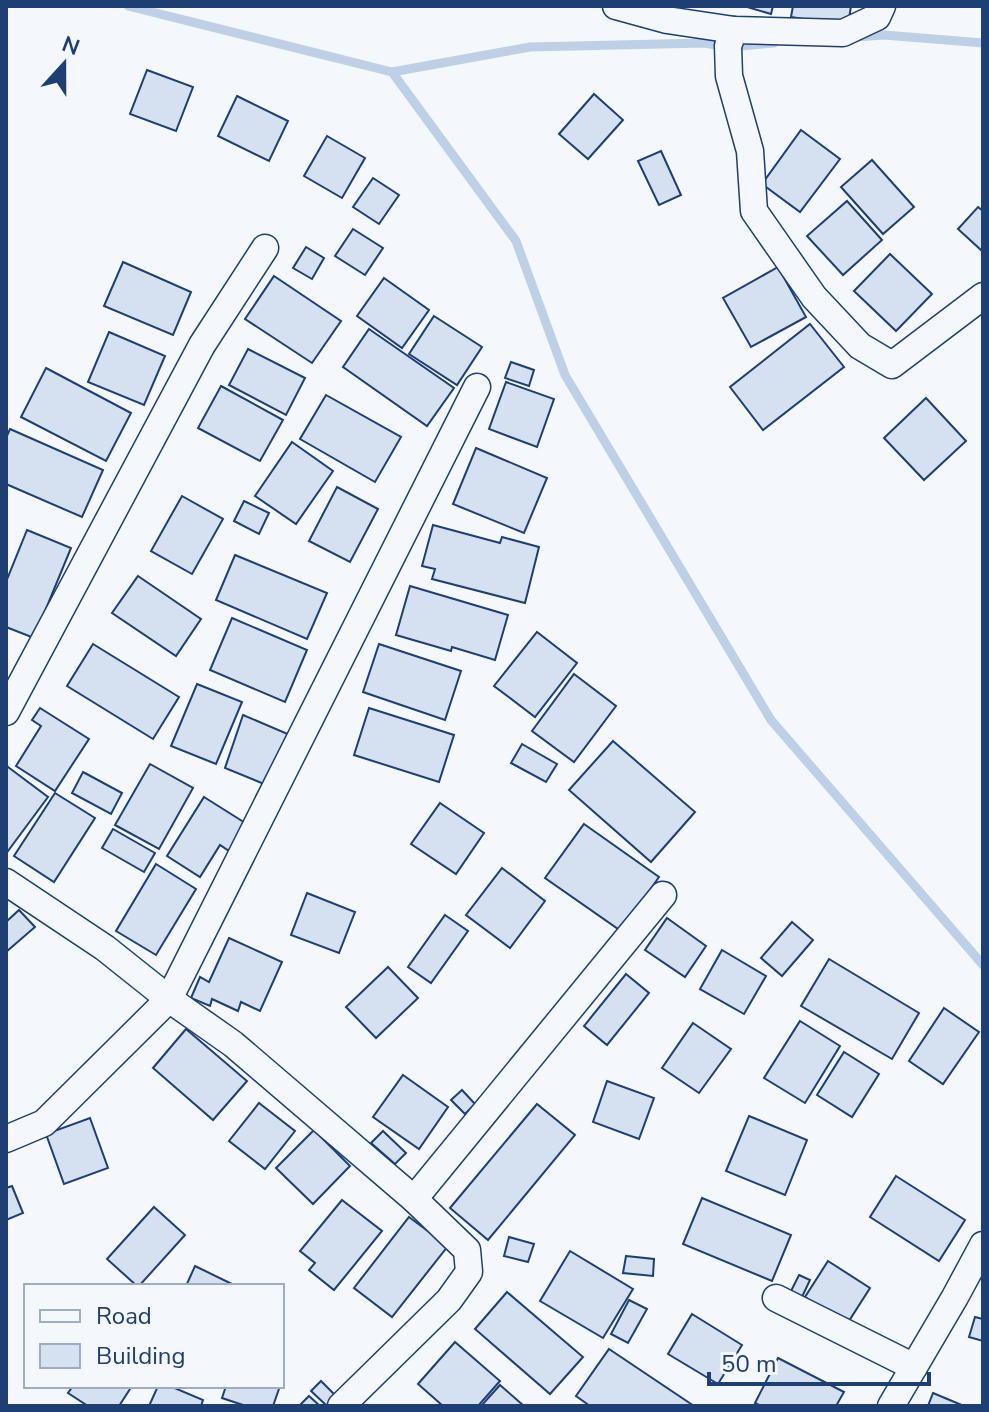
<svg xmlns="http://www.w3.org/2000/svg" width="989" height="1412" viewBox="0 0 989 1412" font-family="'Nunito Sans',sans-serif">
<style>
.lines{fill:none;stroke-linecap:round;stroke-linejoin:round}
.stream{stroke:#bed0e5;stroke-width:9}
.building{fill:#d5e0f0;stroke:#1d3f73;stroke-width:2}
.street-casing{stroke:#1d3f73;stroke-width:29}
.street{stroke:#f4f7fb;stroke-width:26}
</style>
<rect width="100%" height="100%" fill="#f4f7fb"/>
<g class="lines">
<!-- stream -->
<g class="stream">
<path d="M128 6 392 72 530 47 704 43 729 47 774 43"/>
<path d="M856 37 884 35 983 43"/>
<path d="M392 72 516 241 565 375 771 720 983 965"/>
</g>
</g>
<!-- building -->
<g class="building">
<path d="M744 6H773L771 14Z"/>
<path d="M793 6H851L848 26 791 17Z"/>
<path d="M147 70 193 87 176 131 130 114Z"/>
<path d="M594 94 623 120 588 159 559 134Z"/>
<path d="M237 96 288 121 269 161 218 136Z"/>
<path d="M801 130 840 159 800 212 762 184Z"/>
<path d="M327 136 365 158 342 198 304 176Z"/>
<path d="M661 151 681 195 659 205 638 161Z"/>
<path d="M872 160 914 207 883 234 841 187Z"/>
<path d="M373 178 399 195 379 224 353 207Z"/>
<path d="M847 201 882 240 843 275 807 236Z"/>
<path d="M978 207 983 211V248L981 250 958 229Z"/>
<path d="M353 229 383 248 365 275 335 256Z"/>
<path d="M306 247 324 258 312 279 293 268Z"/>
<path d="M890 254 932 294 896 331 854 291Z"/>
<path d="M123 262 191 292 173 335 104 306Z"/>
<path d="M778 267 806 317 751 347 723 298Z"/>
<path d="M274 276 341 321 312 363 245 319Z"/>
<path d="M384 278 429 310 402 348 357 316Z"/>
<path d="M434 316 482 347 457 385 409 354Z"/>
<path d="M810 324 844 367 763 430 730 387Z"/>
<path d="M369 329 454 388 427 426 343 367Z"/>
<path d="M109 332 165 356 144 405 88 382Z"/>
<path d="M248 349 305 378 286 415 229 385Z"/>
<path d="M511 362 534 370 529 386 505 378Z"/>
<path d="M46 368 131 413 106 461 21 417Z"/>
<path d="M506 382 554 399 537 447 489 429Z"/>
<path d="M221 386 283 420 260 461 198 428Z"/>
<path d="M326 395 401 437 375 482 300 439Z"/>
<path d="M926 398 966 441 924 480 884 438Z"/>
<path d="M10 429 103 470 82 517 6 484V438Z"/>
<path d="M292 442 333 471 296 524 255 496Z"/>
<path d="M476 448 547 478 524 533 453 504Z"/>
<path d="M337 487 378 509 350 562 309 541Z"/>
<path d="M182 496 223 519 192 574 151 551Z"/>
<path d="M244 501 269 513 259 534 234 521Z"/>
<path d="M433 525 500 543 502 537 539 547 525 603 432 579 435 569 422 566Z"/>
<path d="M27 530 71 548 34 638 6 627V582Z"/>
<path d="M235 555 327 593 307 639 216 600Z"/>
<path d="M138 576 201 619 176 656 112 613Z"/>
<path d="M410 586 508 615 495 660 452 647 451 651 396 635Z"/>
<path d="M232 618 307 650 285 702 210 670Z"/>
<path d="M537 632 577 663 535 717 494 686Z"/>
<path d="M93 644 179 697 153 739 67 686Z"/>
<path d="M379 644 461 671 445 720 363 692Z"/>
<path d="M574 674 616 706 574 762 532 731Z"/>
<path d="M197 684 242 702 216 764 171 746Z"/>
<path d="M40 708 89 739 55 791 16 766 41 726 32 720Z"/>
<path d="M369 708 454 735 439 782 354 755Z"/>
<path d="M243 715 290 735 269 786 225 768Z"/>
<path d="M613 741 695 812 651 862 569 790Z"/>
<path d="M522 744 557 764 546 782 511 763Z"/>
<path d="M150 764 193 788 159 849 115 825Z"/>
<path d="M8 767 48 797 8 851 6 849V770Z"/>
<path d="M83 772 122 793 111 814 72 793Z"/>
<path d="M55 793 95 818 54 882 14 856Z"/>
<path d="M204 797 250 826 232 853 220 845 200 877 167 856Z"/>
<path d="M440 803 484 833 456 874 411 844Z"/>
<path d="M584 824 659 877 621 931 545 878Z"/>
<path d="M113 829 155 853 144 872 102 848Z"/>
<path d="M156 864 196 889 156 955 116 931Z"/>
<path d="M502 868 545 901 510 948 466 915Z"/>
<path d="M307 893 355 912 339 953 291 935Z"/>
<path d="M19 910 35 927 6 952V922Z"/>
<path d="M445 915 468 931 431 983 408 967Z"/>
<path d="M667 918 706 946 685 977 645 950Z"/>
<path d="M792 922 813 940 782 976 761 958Z"/>
<path d="M229 938 282 962 260 1011 241 1002 238 1011 212 999 210 1006 191 998 200 977 209 982Z"/>
<path d="M722 950 766 976 744 1014 700 989Z"/>
<path d="M829 959 919 1013 892 1059 801 1006Z"/>
<path d="M388 967 418 998 376 1038 346 1007Z"/>
<path d="M626 974 649 993 607 1045 584 1026Z"/>
<path d="M944 1008 979 1032 943 1084 909 1061Z"/>
<path d="M800 1021 840 1046 805 1103 764 1078Z"/>
<path d="M693 1023 731 1049 699 1093 662 1068Z"/>
<path d="M186 1029 247 1081 213 1120 153 1068Z"/>
<path d="M844 1052 879 1074 852 1117 817 1095Z"/>
<path d="M403 1075 448 1107 419 1149 373 1117Z"/>
<path d="M607 1081 654 1098 639 1139 593 1122Z"/>
<path d="M462 1090 475 1104 465 1114 451 1100Z"/>
<path d="M259 1103 295 1131 265 1169 229 1141Z"/>
<path d="M537 1104 575 1135 488 1240 450 1208Z"/>
<path d="M749 1116 807 1140 785 1195 726 1171Z"/>
<path d="M90 1118 108 1168 64 1184 46 1134Z"/>
<path d="M314 1130 350 1166 313 1204 276 1168Z"/>
<path d="M383 1131 406 1153 395 1164 371 1143Z"/>
<path d="M896 1176 965 1220 939 1261 870 1217Z"/>
<path d="M12 1186 23 1213 6 1220V1188Z"/>
<path d="M702 1198 791 1235 772 1281 683 1244Z"/>
<path d="M342 1200 382 1231 334 1290 309 1270 315 1263 300 1251Z"/>
<path d="M154 1207 185 1235 139 1286H137L107 1259Z"/>
<path d="M409 1217 448 1246 392 1317 354 1288Z"/>
<path d="M509 1237 534 1244 528 1262 504 1256Z"/>
<path d="M570 1251 633 1289 603 1338 540 1301Z"/>
<path d="M626 1256 654 1259 653 1276 623 1273Z"/>
<path d="M828 1261 870 1288 847 1324 805 1297Z"/>
<path d="M195 1266 236 1286H186Z"/>
<path d="M799 1275 810 1280 801 1299 790 1293Z"/>
<path d="M507 1292 583 1357 550 1394 475 1329Z"/>
<path d="M629 1300 647 1309 628 1343 611 1334Z"/>
<path d="M692 1314 742 1345 718 1384 668 1354Z"/>
<path d="M975 1317 983 1319V1341L969 1337Z"/>
<path d="M455 1342 500 1381 478 1406H443L418 1384Z"/>
<path d="M609 1349 694 1406H590L576 1396Z"/>
<path d="M778 1358 844 1392 836 1406H761L755 1403Z"/>
<path d="M321 1381 336 1396 327 1406 311 1391Z"/>
<path d="M500 1385 524 1406H481Z"/>
<path d="M73 1386H132L119 1406H88L68 1393Z"/>
<path d="M158 1386H170L203 1400 201 1406H149Z"/>
<path d="M226 1386H280L273 1406H246L222 1398Z"/>
<path d="M933 1393 964 1406H928Z"/>
<path d="M309 1396 320 1406H299Z"/>
</g>
<g class="lines">
<!-- street casing -->
<g class="street-casing">
<g id="street">
<path d="M616 6 667 20 734 30 843 33 877 17 882 6"/>
<path d="M734 30 728 46 729 76 750 151 754 211 814 297 860 346 892 365 983 296"/>
<path d="M6 712 202 345 265 248"/>
<path d="M6 882 105 948 169 999 233 1044 414 1199 467 1250 469 1272 449 1300 341 1406"/>
<path d="M6 1139 44 1123 169 999 477 387"/>
<path d="M414 1199 663 895"/>
<path d="M776 1298 914 1367"/>
<path d="M891 1406 955 1297 983 1245"/>
</g>
</g>
<!-- street -->
<use href="#street" class="street"/>
</g>
<!-- border -->
<rect width="989" height="1412" fill="none" stroke="#1d3f73" stroke-width="16"/>
<!-- legend -->
<rect x="24" y="1284" width="260" height="104" fill="#f4f7fb" stroke="#9eadc5" stroke-width="2"/>
<rect x="40" y="1310" width="40" height="12" fill="#f4f7fb" stroke="#9eadc5" stroke-width="2"/>
<text x="96" y="1324" font-size="24" fill="#1d3f73">Road</text>
<rect x="40" y="1344" width="40" height="24" fill="#d5e0f0" stroke="#9eadc5" stroke-width="2"/>
<text x="96" y="1364" font-size="24" fill="#1d3f73">Building</text>
<!-- north arrow -->
<g transform="translate(64 64) rotate(21)" stroke="#f4f7fb" stroke-width="6" paint-order="stroke">
<path d="M0-6L14 30L0 20L-14 30Z" fill="#1d3f73"/>
<text y="-12" font-size="22" font-weight="bold" text-anchor="middle" fill="#1d3f73">N</text>
</g>
<!-- scale -->
<path d="M709 1372v12h220v-12" fill="none" stroke="#1d3f73" stroke-width="4"/>
<text x="721" y="1372" font-size="24" fill="#1d3f73" stroke="#f4f7fb" stroke-width="6" paint-order="stroke">50 m</text>
</svg>
